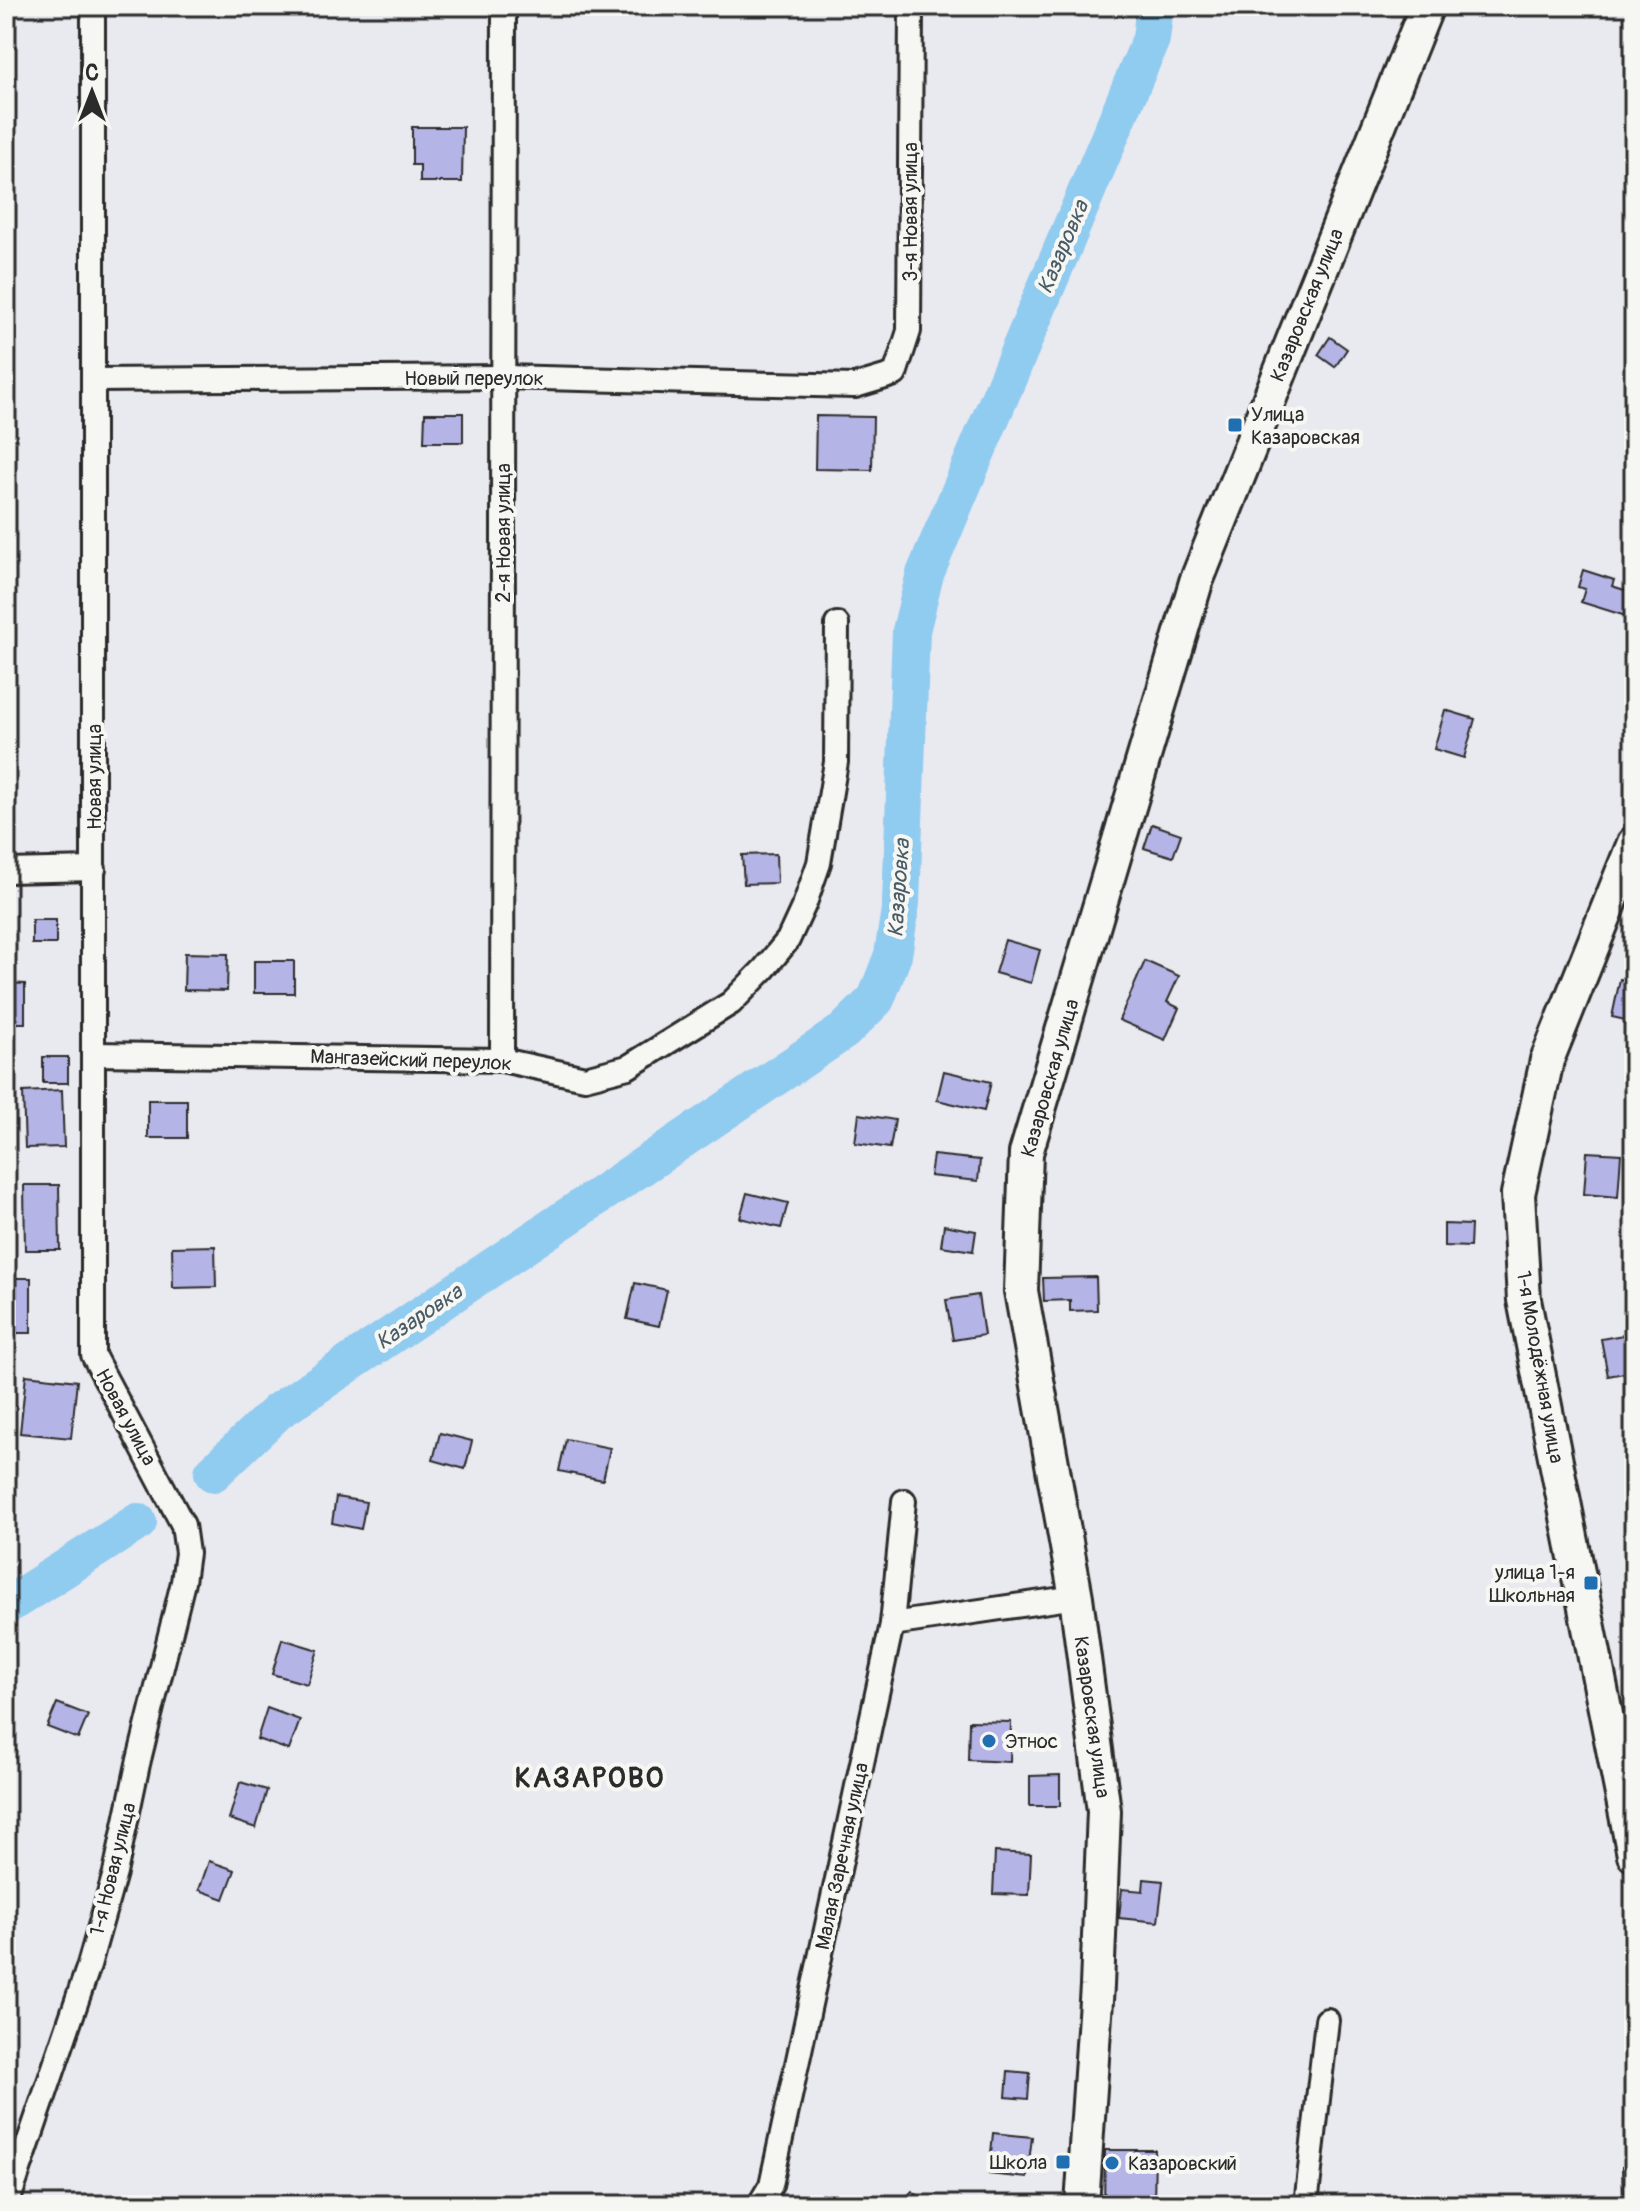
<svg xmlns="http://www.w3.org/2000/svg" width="1640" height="2211" viewBox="0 0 1640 2211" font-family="Pangolin,sans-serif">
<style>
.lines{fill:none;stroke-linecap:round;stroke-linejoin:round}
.river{stroke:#90cbf0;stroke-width:38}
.building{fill:#b5b4e6;stroke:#2b2b2b;stroke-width:2}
.street-casing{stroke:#2b2b2b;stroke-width:28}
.secondary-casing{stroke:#2b2b2b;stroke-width:38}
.street{stroke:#f6f6f2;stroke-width:22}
.secondary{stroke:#f6f6f2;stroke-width:32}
.poi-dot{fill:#1f6fb2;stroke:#f6f6f2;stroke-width:3}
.labels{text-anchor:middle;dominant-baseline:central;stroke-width:8;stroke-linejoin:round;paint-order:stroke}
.street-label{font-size:20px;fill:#2b2b2b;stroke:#f6f6f2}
.poi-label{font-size:20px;fill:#2b2b2b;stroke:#f6f6f2;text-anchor:start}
.water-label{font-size:22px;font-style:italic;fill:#495b66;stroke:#f6f6f2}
.district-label{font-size:28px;font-weight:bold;letter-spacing:2px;fill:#2b2b2b;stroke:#f6f6f2}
</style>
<rect width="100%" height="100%" fill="#e9e9f0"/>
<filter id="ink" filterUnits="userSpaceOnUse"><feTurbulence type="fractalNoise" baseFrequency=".0125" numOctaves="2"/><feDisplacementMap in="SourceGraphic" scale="16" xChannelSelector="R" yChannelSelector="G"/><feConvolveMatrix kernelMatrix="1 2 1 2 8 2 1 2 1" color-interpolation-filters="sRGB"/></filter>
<g filter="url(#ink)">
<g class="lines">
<!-- river -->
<g class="river">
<path d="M213 1473 277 1412 844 1031 876 999 893 955 901 903 911 631 925 574 1151 39 1155 6"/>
<path d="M6 1606 138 1522"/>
</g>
</g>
<!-- building -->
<g class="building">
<path d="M412 127H463L462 182H420V165H412Z"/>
<path d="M1330 337 1347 349 1335 367 1318 355Z"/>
<path d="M425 413H463V442H424Z"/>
<path d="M816 416 873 417 872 470 815 469Z"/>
<path d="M1583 570 1614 580 1612 586 1634 593 1629 617 1581 602 1585 589 1578 587Z"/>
<path d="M1445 710 1475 719 1464 758 1434 749Z"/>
<path d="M1152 824 1181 834 1173 857 1144 848Z"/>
<path d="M776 854 777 883 744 884 742 855Z"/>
<rect x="32" y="920" width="24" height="24"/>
<path d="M1005 940 1040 950 1031 983 995 973Z"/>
<path d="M185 953 228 954 227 991 184 990Z"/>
<rect x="254" y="961" width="40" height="32"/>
<path d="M1145 961 1179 976 1167 1002 1179 1008 1165 1040 1119 1020Z"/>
<path d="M1620 979 1634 982V1022L1612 1017Z"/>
<path d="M6 983 25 984V1023H6Z"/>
<rect x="43" y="1057" width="25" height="26"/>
<path d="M944 1071 991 1082 984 1111 937 1100Z"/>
<path d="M62 1090 64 1147 25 1148 23 1092Z"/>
<rect x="148" y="1100" width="39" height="38"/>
<path d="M859 1114 895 1120 890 1148 855 1143Z"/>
<path d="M1587 1152 1621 1154 1618 1197 1584 1194Z"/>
<path d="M933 1155 980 1160 978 1181 930 1176Z"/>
<path d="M24 1185H59L60 1250H25Z"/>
<path d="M747 1193 788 1203 781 1228 740 1218Z"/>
<path d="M1444 1224 1471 1225 1470 1247 1444 1246Z"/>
<path d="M944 1225 976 1231 973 1251 941 1246Z"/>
<path d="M215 1246 216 1287 173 1288 172 1247Z"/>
<path d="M1096 1277 1097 1310 1070 1311V1300L1044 1301 1043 1278Z"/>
<rect x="6" y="1278" width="25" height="55"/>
<path d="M635 1283 667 1290 659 1326 627 1319Z"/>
<path d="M978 1295 984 1335 953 1340 946 1300Z"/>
<path d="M1634 1333V1371L1608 1376 1601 1339Z"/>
<path d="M26 1375 77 1381 71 1438 20 1433Z"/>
<path d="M440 1433 472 1441 465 1469 433 1460Z"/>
<path d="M566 1439 610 1448 603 1480 559 1471Z"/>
<path d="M1634 1470V1497L1632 1498 1628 1471Z"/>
<path d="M336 1497 366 1502 361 1529 332 1523Z"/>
<path d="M282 1639 318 1650 307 1684 272 1674Z"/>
<path d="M57 1703 88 1715 78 1739 47 1727Z"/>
<path d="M267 1708 300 1720 289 1750 257 1739Z"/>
<path d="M969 1721 1011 1722 1010 1762 968 1760Z"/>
<path d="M1060 1775V1806H1030V1776Z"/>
<path d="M240 1782 267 1790 256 1828 229 1819Z"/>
<path d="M995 1852 1031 1854 1029 1895 993 1894Z"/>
<path d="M209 1861 235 1870 224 1899 199 1890Z"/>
<path d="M1144 1879 1163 1881 1158 1922 1119 1918 1122 1889 1143 1891Z"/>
<path d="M1008 2071 1030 2073 1028 2099 1006 2097Z"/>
<path d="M993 2133 1032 2137 1027 2178 989 2174Z"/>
<path d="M1105 2150H1155L1154 2205H1104Z"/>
<path d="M1634 2166V2197L1623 2198 1622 2167Z"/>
<path d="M912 2191 931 2205H899Z"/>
</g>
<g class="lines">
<!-- street casing -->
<g class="street-casing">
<g id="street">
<path d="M93 380 504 377 855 386 895 374 909 331 911 6"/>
<path d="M6 871 94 869"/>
<path d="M94 1054 502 1060 585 1078 628 1067 731 1003 764 969 788 940 805 903 819 863 836 762 837 624"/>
<path d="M502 1060 504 6"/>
<path d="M892 1624 1076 1597"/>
<path d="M7 2205 89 1965 115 1873 138 1764 183 1582 187 1553 183 1525 93 1355V6"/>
<path d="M759 2205 771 2185 892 1624 904 1501"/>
<path d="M1306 2205 1327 2020"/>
</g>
</g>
<!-- secondary casing -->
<g class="secondary-casing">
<g id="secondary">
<path d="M1634 843 1547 1060 1518 1194 1524 1300 1634 1855"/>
<path d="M1082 2205 1097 1986 1104 1811 1076 1597 1021 1291 1026 1153 1196 582 1427 6"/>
</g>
</g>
<!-- street -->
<use href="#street" class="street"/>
<!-- secondary -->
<use href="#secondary" class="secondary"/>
</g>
</g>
<!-- markers -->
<g class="poi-dot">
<rect x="1227" y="417" width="16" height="16" rx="4"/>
<rect x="1583" y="1575" width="16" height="16" rx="4"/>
<circle cx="989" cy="1741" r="8"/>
<rect x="1055" y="2154" width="16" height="16" rx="4"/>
<circle cx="1112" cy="2163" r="8"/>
</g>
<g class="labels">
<!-- street labels -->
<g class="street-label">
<text transform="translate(910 212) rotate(-90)">3-я Новая улица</text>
<text transform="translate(1307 305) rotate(-68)">Казаровская улица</text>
<text x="474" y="378">Новый переулок</text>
<text transform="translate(503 533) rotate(-90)">2-я Новая улица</text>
<text transform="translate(94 777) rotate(-90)">Новая улица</text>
<text transform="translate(411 1060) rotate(2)">Мангазейский переулок</text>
<text transform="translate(1050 1078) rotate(-74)">Казаровская улица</text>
<text transform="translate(1540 1367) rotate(80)">1-я Молодёжная улица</text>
<text transform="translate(126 1417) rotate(62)">Новая улица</text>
<text transform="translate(1092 1717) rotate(82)">Казаровская улица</text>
<text transform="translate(842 1856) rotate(-78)">Малая Заречная улица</text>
<text transform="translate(113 1869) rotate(-76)">1-я Новая улица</text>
</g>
<!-- poi labels -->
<g class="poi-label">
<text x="1251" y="414">Улица<tspan x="1251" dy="23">Казаровская</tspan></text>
<text x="1575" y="1572" text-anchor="end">улица 1-я<tspan x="1575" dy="23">Школьная</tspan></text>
<text x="1005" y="1741">Этнос</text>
<text x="1047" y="2162" text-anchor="end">Школа</text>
<text x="1128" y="2163">Казаровский</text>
</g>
<!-- water labels -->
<g class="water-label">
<text transform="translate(1063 247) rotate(-67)">Казаровка</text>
<text transform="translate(899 888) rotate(-86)">Казаровка</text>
<text transform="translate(419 1317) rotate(-34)">Казаровка</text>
</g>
<!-- district labels -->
<g class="district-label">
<text x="590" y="1778">КАЗАРОВО</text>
</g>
</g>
<!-- margin -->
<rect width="1640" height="2211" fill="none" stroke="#f6f6f2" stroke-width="32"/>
<rect x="16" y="16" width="1608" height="2179" fill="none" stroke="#2b2b2b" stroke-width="3" filter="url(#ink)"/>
<!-- north arrow -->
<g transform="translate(92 92)" stroke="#f6f6f2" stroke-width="6" paint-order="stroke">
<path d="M0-6L14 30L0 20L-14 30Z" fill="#2b2b2b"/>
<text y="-12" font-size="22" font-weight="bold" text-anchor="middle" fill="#2b2b2b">С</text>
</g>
</svg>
